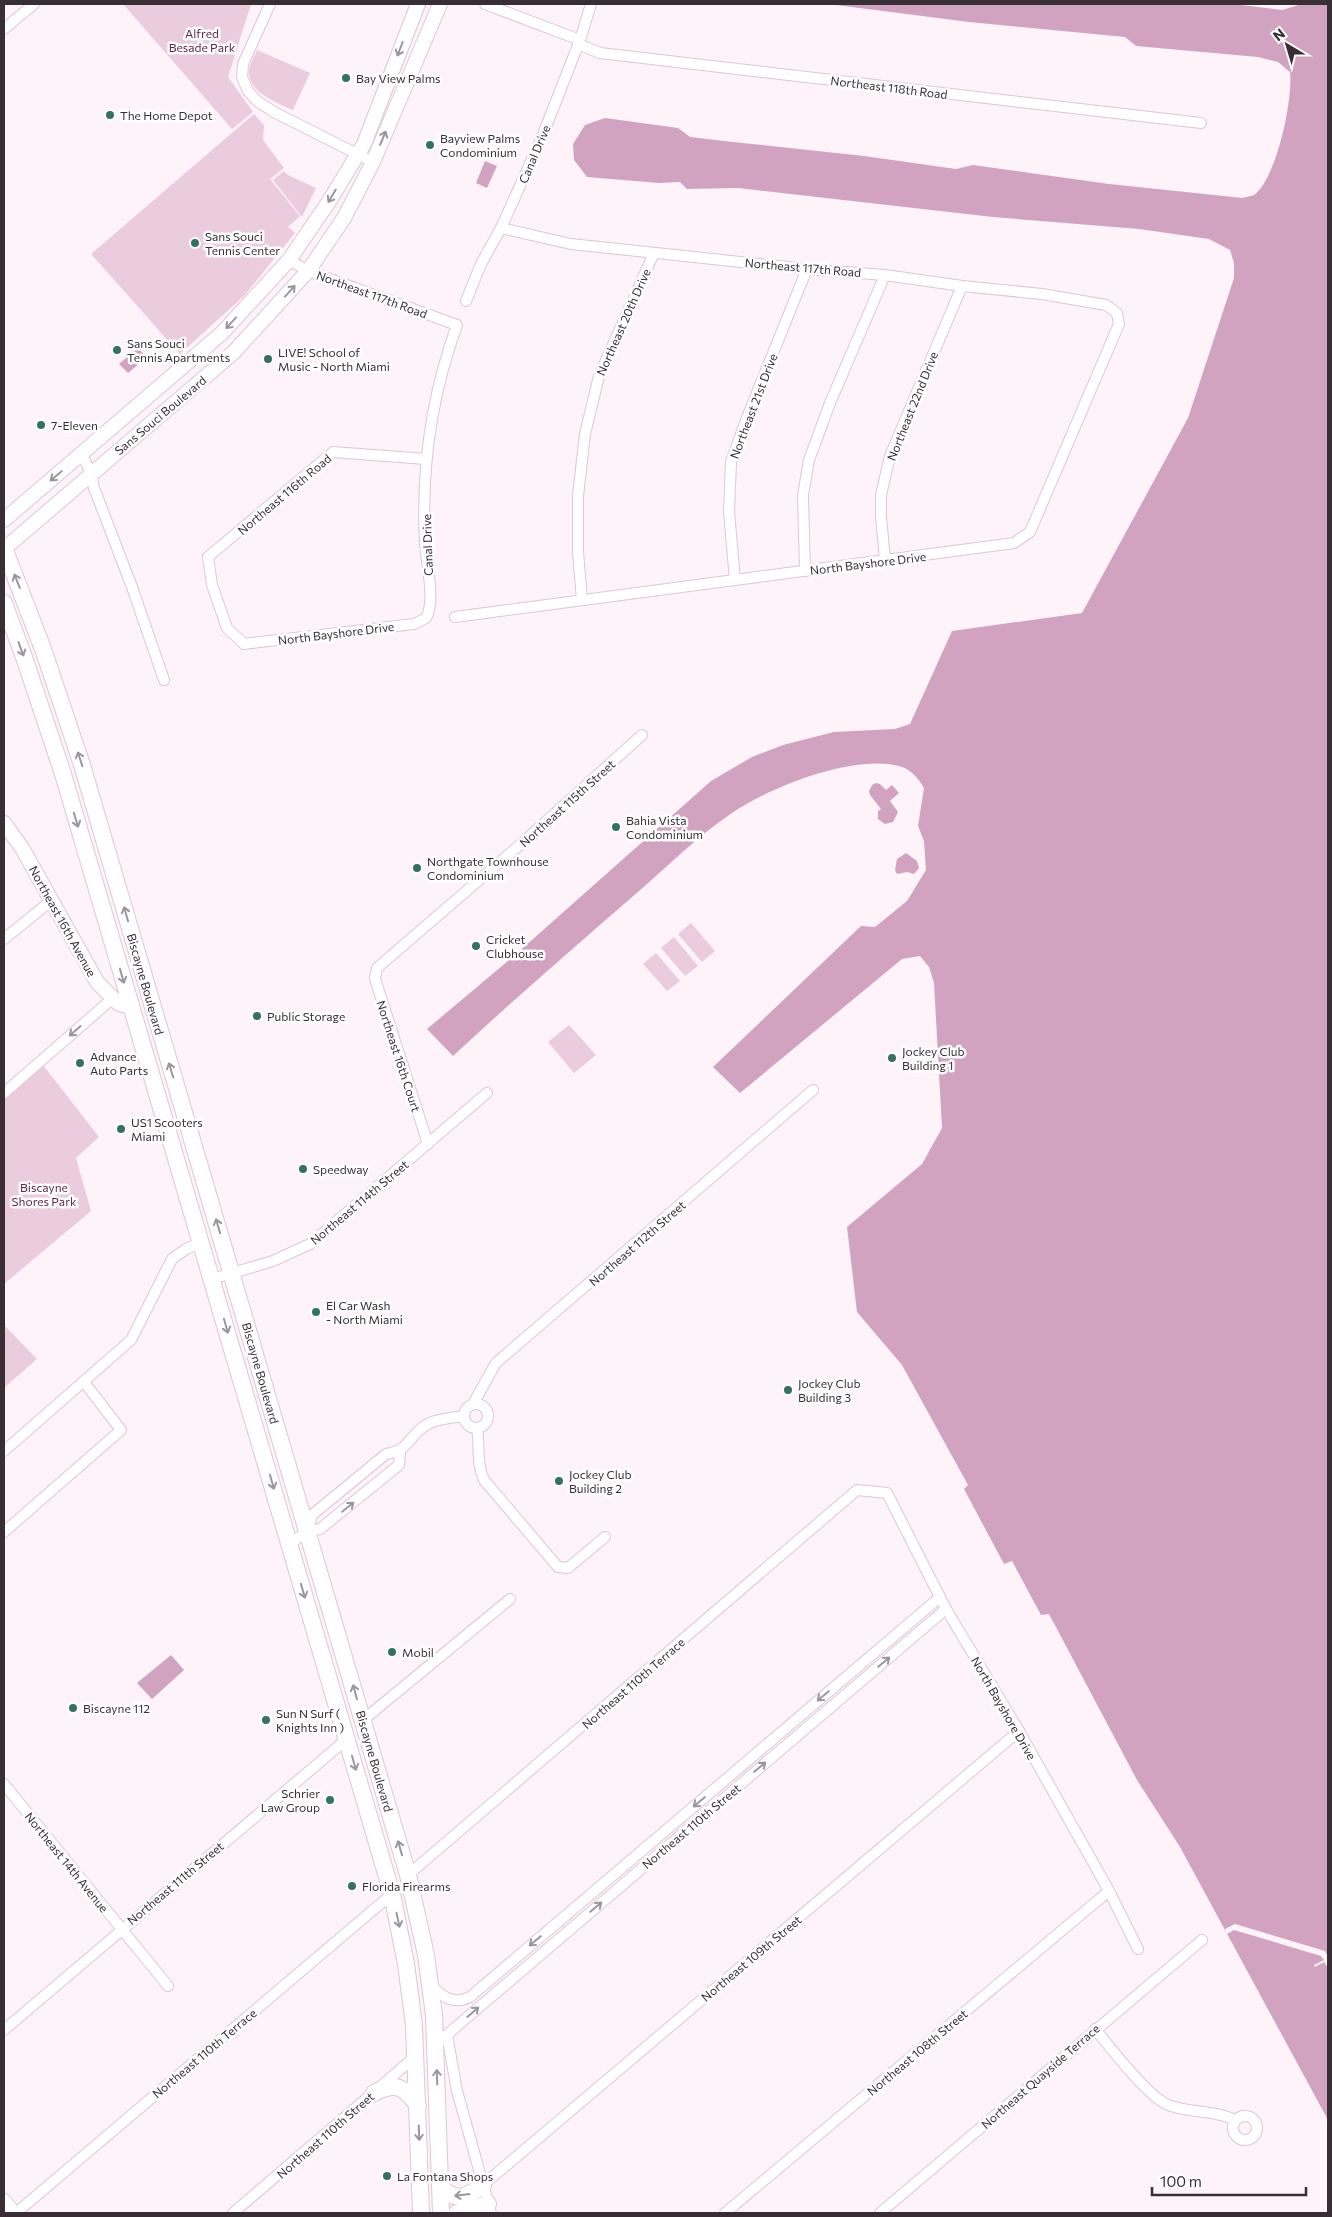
<svg xmlns="http://www.w3.org/2000/svg" width="1332" height="2217" viewBox="0 0 1332 2217" font-family="Commissioner,sans-serif">
<style>
.green{fill:#ebcbde}
.water{fill:#d2a3c0}
.pier{fill:#fdf3f9}
.lines{fill:none;stroke-linecap:round;stroke-linejoin:round}
.minor-casing{stroke:#dec6d5;stroke-width:12}
.tertiary-casing{stroke:#dec6d5;stroke-width:16}
.primary-casing{stroke:#dec6d5;stroke-width:18}
.minor{stroke:#fff;stroke-width:10}
.tertiary{stroke:#fff;stroke-width:14}
.primary{stroke:#fff;stroke-width:16}
.oneway{stroke:#9c969a}
.poi-dot{fill:#337260;stroke:#fff;stroke-width:2}
.labels{text-anchor:middle;dominant-baseline:central;stroke-width:5;stroke-linejoin:round;paint-order:stroke}
.park-label{font-size:12px;fill:#5f264d;stroke:#fff}
.poi-label{font-size:12px;fill:#382e34;stroke:#fff;text-anchor:start}
.street-label{font-size:12px;fill:#382e34;stroke:#fff}
</style>
<rect width="100%" height="100%" fill="#fdf3f9"/>
<!-- green -->
<g class="green">
<path d="M123 4H251L228 77 253 112 232 129Z"/>
<path d="M257 50 310 73 293 110C275 102 247 92 249 69 250 63 255 56 257 50Z"/>
<path d="M254 114 264 125 263 140 284 168 270 179 300 216 288 227 295 233 244 296 180 354 91 254Z"/>
<path d="M284 171 288 175 316 188 302 217 273 180Z"/>
<path d="M691 923 715 951 702 962 678 934Z"/>
<path d="M674 937 698 966 685 976 661 948Z"/>
<path d="M656 953 680 981 667 991 643 964Z"/>
<path d="M569 1025 596 1055 574 1073 548 1042Z"/>
<path d="M43 1065 99 1137 76 1158 91 1211 4 1284V1100Z"/>
<path d="M4 1325 37 1359 4 1388Z"/>
</g>
<!-- water -->
<g class="water">
<path d="M828 4H1233L1282 10 1302 4H1328V2120L1180 1847 1137 1780 1049 1614 1041 1615 1012 1561 1004 1564 964 1489 968 1485 902 1365 857 1312 847 1227 922 1164 942 1128 934 983 929 967 920 956 902 959 740 1093 713 1067 861 926 875 927 907 901 926 870 924 841 918 826 924 788C918 778 911 769 899 766 853 754 770 787 732 813 696 837 664 870 631 898 571 950 511 1002 453 1056L427 1029 515 955 711 781 752 757 783 745 834 732 895 729 910 724 952 631 1082 613 1188 418 1234 278V263L1230 250 1209 239 1139 229 993 217 738 188 687 189 680 182 659 183 587 177 574 160 573 144 585 125 605 118 678 128 690 137 724 141 864 156 956 169 973 165 1109 184 1243 198C1246 197 1251 196 1254 195 1277 178 1293 99 1290 72L1278 62 1258 57 1136 46 1125 37 969 22Z"/>
<path d="M485 161 497 166 487 188 476 183Z"/>
<path d="M138 348 147 357 128 373 119 364Z"/>
<path d="M876 783 880 784 886 790 892 785 899 793 890 801 898 812 893 822 885 824 878 819V811L881 809 870 795 869 791 872 785Z"/>
<path d="M906 853 917 861 919 868 914 874 907 872 897 874 895 870 897 859Z"/>
<path d="M171 1655 184 1670 152 1699 137 1683Z"/>
</g>
<!-- pier -->
<path class="pier" d="M1235 1924 1325 1951 1328 1957V1968L1324 1962 1315 1967 1314 1965 1324 1960 1321 1956 1234 1930 1227 1934 1225 1929Z"/>
<g class="lines">
<!-- minor casing -->
<g class="minor-casing">
<g id="minor">
<path d="M270 4 243 64 242 77 248 91 257 101 274 112 373 162"/>
<path d="M485 4 580 40"/>
<path d="M4 29 34 4"/>
<path d="M578 44 600 53 1201 123"/>
<path d="M289 260 308 271 457 325C432 394 421 469 425 543 426 562 436 601 426 618L414 624 244 644 227 628 212 585 208 557 333 452 426 459"/>
<path d="M466 301 481 264 501 228 542 137 580 40 591 4"/>
<path d="M82 454 91 474 94 488 132 587 164 680"/>
<path d="M885 560 881 517V495L890 456 962 286"/>
<path d="M805 571 803 495 809 460 830 403 885 275"/>
<path d="M735 580 729 512 731 462 748 415 807 269"/>
<path d="M582 600 578 552V496L585 434 599 376 654 253"/>
<path d="M455 617 1014 543 1030 532 1119 324 1117 313 1106 305 1042 294 962 286 885 275 807 269 571 244 501 228"/>
<path d="M4 939 51 901"/>
<path d="M4 1093 112 999"/>
<path d="M428 1144 377 985 375 978 377 968 522 843 642 735"/>
<path d="M212 1279 273 1261 310 1244 487 1093"/>
<circle cx="476" cy="1416" r="12"/>
<path d="M473 1404 496 1363 813 1090"/>
<path d="M477 1428C480 1446 476 1463 484 1480L558 1567 568 1568 605 1537"/>
<path d="M4 1451 131 1340 172 1259 186 1249 201 1243"/>
<path d="M308 1530 312 1515 386 1454C409 1450 406 1440 423 1427 433 1419 451 1418 464 1416"/>
<path d="M4 1532 121 1430 84 1382"/>
<path d="M290 1544 307 1531 320 1529 399 1465 400 1452"/>
<path d="M362 1721 510 1599"/>
<path d="M4 1784 168 1986"/>
<path d="M408 1875 857 1490 887 1493 946 1609 1019 1731 1109 1891 1138 1949"/>
<path d="M430 1984C442 1997 453 2005 470 1997L940 1597"/>
<path d="M1095 2029C1111 2048 1150 2100 1171 2106 1192 2113 1215 2110 1235 2120"/>
<path d="M4 2030 347 1739"/>
<path d="M447 2035 457 2091 491 2213"/>
<path d="M436 2044 946 1609"/>
<circle cx="1245" cy="2128" r="12"/>
<path d="M483 2185 1019 1731"/>
<path d="M16 2213 392 1894"/>
<path d="M233 2213 416 2056"/>
<path d="M725 2213 1109 1891"/>
<path d="M880 2213 1202 1940"/>
</g>
</g>
<!-- tertiary casing -->
<g class="tertiary-casing">
<g id="tertiary">
<path d="M4 520 222 333 289 260 328 203 364 144 418 4"/>
<path d="M4 549 233 353 308 271 344 218 373 162 440 4"/>
<path d="M4 823 22 848 97 982 119 1004 132 1007"/>
<path d="M4 2201 14 2213"/>
</g>
</g>
<!-- primary casing -->
<g class="primary-casing">
<g id="primary">
<path d="M4 548 43 649 82 765 408 1875 426 1955 434 2015 441 2213"/>
<path d="M4 603 25 660 63 774 392 1894 406 1964 414 2025 421 2213"/>
<path d="M374 2093C396 2082 404 2086 418 2106"/>
<path d="M441 2187C456 2203 467 2197 483 2185"/>
<path d="M457 2213 488 2204"/>
</g>
</g>
<!-- minor -->
<use href="#minor" class="minor"/>
<!-- tertiary -->
<use href="#tertiary" class="tertiary"/>
<!-- primary -->
<use href="#primary" class="primary"/>
</g>
<!-- one-way arrows -->
<defs><path id="oneway-shaft" d="M-6 0H5M1.5-3L5.5 0L1.5 3" fill="none" stroke-width="1.6" stroke-linecap="round" stroke-linejoin="round" transform="scale(1.25)"/></defs>
<g class="oneway">
<use href="#oneway-shaft" transform="translate(400 49) rotate(111)"/>
<use href="#oneway-shaft" transform="translate(383 138) rotate(-67)"/>
<use href="#oneway-shaft" transform="translate(332 196) rotate(121)"/>
<use href="#oneway-shaft" transform="translate(290 291) rotate(-48)"/>
<use href="#oneway-shaft" transform="translate(231 323) rotate(132)"/>
<use href="#oneway-shaft" transform="translate(56 476) rotate(140)"/>
<use href="#oneway-shaft" transform="translate(17 581) rotate(-112)"/>
<use href="#oneway-shaft" transform="translate(21 649) rotate(70)"/>
<use href="#oneway-shaft" transform="translate(80 759) rotate(-108)"/>
<use href="#oneway-shaft" transform="translate(76 820) rotate(73)"/>
<use href="#oneway-shaft" transform="translate(126 914) rotate(-106)"/>
<use href="#oneway-shaft" transform="translate(122 976) rotate(74)"/>
<use href="#oneway-shaft" transform="translate(75 1031) rotate(139)"/>
<use href="#oneway-shaft" transform="translate(171 1070) rotate(-107)"/>
<use href="#oneway-shaft" transform="translate(218 1226) rotate(-106)"/>
<use href="#oneway-shaft" transform="translate(226 1326) rotate(74)"/>
<use href="#oneway-shaft" transform="translate(272 1482) rotate(74)"/>
<use href="#oneway-shaft" transform="translate(348 1507) rotate(-39)"/>
<use href="#oneway-shaft" transform="translate(303 1591) rotate(74)"/>
<use href="#oneway-shaft" transform="translate(884 1662) rotate(-40)"/>
<use href="#oneway-shaft" transform="translate(355 1692) rotate(-105)"/>
<use href="#oneway-shaft" transform="translate(823 1696) rotate(140)"/>
<use href="#oneway-shaft" transform="translate(354 1763) rotate(74)"/>
<use href="#oneway-shaft" transform="translate(760 1767) rotate(-40)"/>
<use href="#oneway-shaft" transform="translate(699 1802) rotate(140)"/>
<use href="#oneway-shaft" transform="translate(400 1848) rotate(-106)"/>
<use href="#oneway-shaft" transform="translate(596 1907) rotate(-40)"/>
<use href="#oneway-shaft" transform="translate(398 1920) rotate(78)"/>
<use href="#oneway-shaft" transform="translate(535 1941) rotate(140)"/>
<use href="#oneway-shaft" transform="translate(473 2012) rotate(-41)"/>
<use href="#oneway-shaft" transform="translate(437 2077) rotate(-92)"/>
<use href="#oneway-shaft" transform="translate(419 2133) rotate(88)"/>
<use href="#oneway-shaft" transform="translate(462 2195) rotate(173)"/>
</g>
<!-- markers -->
<g class="poi-dot">
<circle cx="346" cy="78" r="5"/>
<circle cx="110" cy="115" r="5"/>
<circle cx="430" cy="145" r="5"/>
<circle cx="195" cy="243" r="5"/>
<circle cx="117" cy="350" r="5"/>
<circle cx="268" cy="359" r="5"/>
<circle cx="41" cy="425" r="5"/>
<circle cx="616" cy="827" r="5"/>
<circle cx="417" cy="868" r="5"/>
<circle cx="476" cy="946" r="5"/>
<circle cx="257" cy="1016" r="5"/>
<circle cx="892" cy="1058" r="5"/>
<circle cx="80" cy="1063" r="5"/>
<circle cx="121" cy="1129" r="5"/>
<circle cx="303" cy="1169" r="5"/>
<circle cx="316" cy="1312" r="5"/>
<circle cx="788" cy="1390" r="5"/>
<circle cx="559" cy="1481" r="5"/>
<circle cx="392" cy="1652" r="5"/>
<circle cx="73" cy="1708" r="5"/>
<circle cx="266" cy="1720" r="5"/>
<circle cx="330" cy="1800" r="5"/>
<circle cx="352" cy="1886" r="5"/>
<circle cx="387" cy="2176" r="5"/>
</g>
<g class="labels">
<!-- park labels -->
<g class="park-label">
<text x="202" y="33">Alfred<tspan x="202" dy="14">Besade Park</tspan></text>
<text x="44" y="1187">Biscayne<tspan x="44" dy="14">Shores Park</tspan></text>
</g>
<!-- poi labels -->
<g class="poi-label">
<text x="356" y="78">Bay View Palms</text>
<text x="120" y="115">The Home Depot</text>
<text x="440" y="138">Bayview Palms<tspan x="440" dy="14">Condominium</tspan></text>
<text x="205" y="236">Sans Souci<tspan x="205" dy="14">Tennis Center</tspan></text>
<text x="127" y="343">Sans Souci<tspan x="127" dy="14">Tennis Apartments</tspan></text>
<text x="278" y="352">LIVE! School of<tspan x="278" dy="14">Music - North Miami</tspan></text>
<text x="51" y="425">7-Eleven</text>
<text x="626" y="820">Bahia Vista<tspan x="626" dy="14">Condominium</tspan></text>
<text x="427" y="861">Northgate Townhouse<tspan x="427" dy="14">Condominium</tspan></text>
<text x="486" y="939">Cricket<tspan x="486" dy="14">Clubhouse</tspan></text>
<text x="267" y="1016">Public Storage</text>
<text x="902" y="1051">Jockey Club<tspan x="902" dy="14">Building 1</tspan></text>
<text x="90" y="1056">Advance<tspan x="90" dy="14">Auto Parts</tspan></text>
<text x="131" y="1122">US1 Scooters<tspan x="131" dy="14">Miami</tspan></text>
<text x="313" y="1169">Speedway</text>
<text x="326" y="1305">El Car Wash<tspan x="326" dy="14">- North Miami</tspan></text>
<text x="798" y="1383">Jockey Club<tspan x="798" dy="14">Building 3</tspan></text>
<text x="569" y="1474">Jockey Club<tspan x="569" dy="14">Building 2</tspan></text>
<text x="402" y="1652">Mobil</text>
<text x="83" y="1708">Biscayne 112</text>
<text x="276" y="1713">Sun N Surf (<tspan x="276" dy="14">Knights Inn )</tspan></text>
<text x="320" y="1793" text-anchor="end">Schrier<tspan x="320" dy="14">Law Group</tspan></text>
<text x="362" y="1886">Florida Firearms</text>
<text x="397" y="2176">La Fontana Shops</text>
</g>
<!-- street labels -->
<g class="street-label">
<text transform="translate(889 87) rotate(7)">Northeast 118th Road</text>
<text transform="translate(534 154) rotate(-67)">Canal Drive</text>
<text transform="translate(803 267) rotate(5)">Northeast 117th Road</text>
<text transform="translate(372 294) rotate(20)">Northeast 117th Road</text>
<text transform="translate(623 322) rotate(-66)">Northeast 20th Drive</text>
<text transform="translate(753 406) rotate(-69)">Northeast 21st Drive</text>
<text transform="translate(912 406) rotate(-68)">Northeast 22nd Drive</text>
<text transform="translate(160 415) rotate(-40)">Sans Souci Boulevard</text>
<text transform="translate(284 494) rotate(-40)">Northeast 116th Road</text>
<text transform="translate(427 545) rotate(-92)">Canal Drive</text>
<text transform="translate(868 563) rotate(-7)">North Bayshore Drive</text>
<text transform="translate(336 633) rotate(-7)">North Bayshore Drive</text>
<text transform="translate(567 803) rotate(-42)">Northeast 115th Street</text>
<text transform="translate(63 921) rotate(61)">Northeast 16th Avenue</text>
<text transform="translate(146 984) rotate(74)">Biscayne Boulevard</text>
<text transform="translate(399 1056) rotate(72)">Northeast 16th Court</text>
<text transform="translate(359 1202) rotate(-40)">Northeast 114th Street</text>
<text transform="translate(637 1243) rotate(-41)">Northeast 112th Street</text>
<text transform="translate(261 1373) rotate(74)">Biscayne Boulevard</text>
<text transform="translate(633 1683) rotate(-41)">Northeast 110th Terrace</text>
<text transform="translate(1004 1708) rotate(60)">North Bayshore Drive</text>
<text transform="translate(375 1761) rotate(74)">Biscayne Boulevard</text>
<text transform="translate(691 1826) rotate(-40)">Northeast 110th Street</text>
<text transform="translate(67 1862) rotate(51)">Northeast 14th Avenue</text>
<text transform="translate(175 1883) rotate(-40)">Northeast 111th Street</text>
<text transform="translate(751 1958) rotate(-40)">Northeast 109th Street</text>
<text transform="translate(917 2052) rotate(-40)">Northeast 108th Street</text>
<text transform="translate(204 2053) rotate(-40)">Northeast 110th Terrace</text>
<text transform="translate(1040 2076) rotate(-41)">Northeast Quayside Terrace</text>
<text transform="translate(325 2135) rotate(-41)">Northeast 110th Street</text>
</g>
</g>
<!-- border -->
<rect width="1332" height="2217" fill="none" stroke="#382e34" stroke-width="10"/>
<!-- north arrow -->
<g transform="translate(1287 45) rotate(322)" stroke="#ffffff" stroke-width="4" paint-order="stroke">
<path d="M0-4L9 19L0 12L-9 19Z" fill="#382e34"/>
<text y="-8" font-size="14" font-weight="bold" text-anchor="middle" fill="#382e34">N</text>
</g>
<!-- scale -->
<path d="M1152 2187v8h154v-8" fill="none" stroke="#382e34" stroke-width="2.5"/>
<text x="1160" y="2187" font-size="15" fill="#382e34" stroke="#ffffff" stroke-width="4" paint-order="stroke">100 m</text>
</svg>
